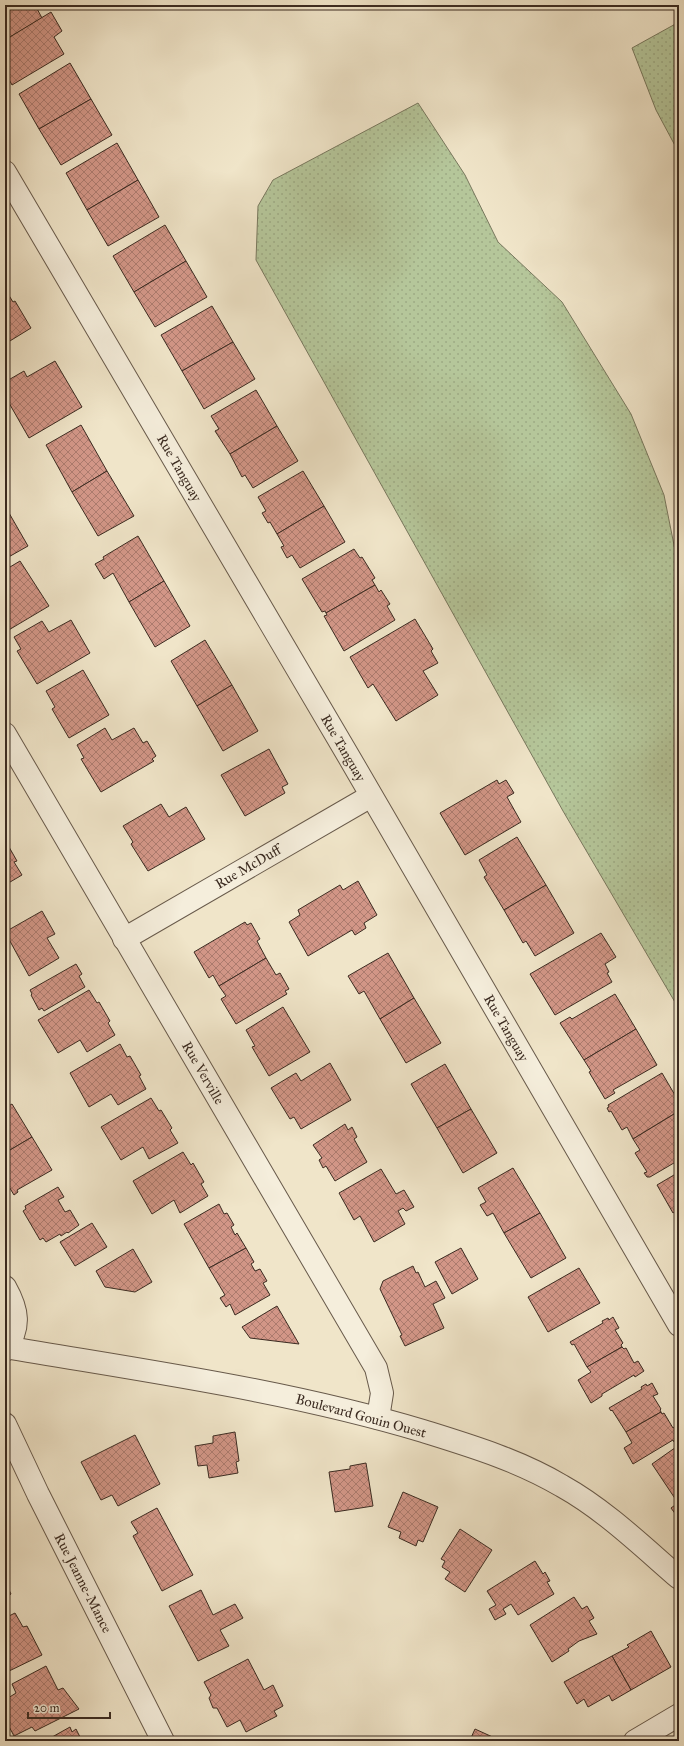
<svg xmlns="http://www.w3.org/2000/svg" width="684" height="1746" viewBox="0 0 684 1746" font-family="'IM FELL Great Primer',serif">
<style>
.grass{fill:url(#grass-dots);stroke:#78785e}
.building{fill:url(#building-cross-hatch);stroke:#3b2b21}
.lines{fill:none;stroke-linecap:round;stroke-linejoin:round}
.minor-casing{stroke:#685a4b;stroke-width:24}
.tertiary-casing{stroke:#685a4b;stroke-width:24}
.minor{stroke:#f5eedc;stroke-width:22}
.tertiary{stroke:#f5eedc;stroke-width:22}
.labels{text-anchor:middle;dominant-baseline:central;stroke-width:3.5;stroke-linejoin:round;paint-order:stroke}
.street-label{font-size:14px;fill:#3b2b21;stroke:#f5eedc}
</style>
<defs>
<pattern id="grass-dots" width="8" height="8" patternUnits="userSpaceOnUse"><rect width="8" height="8" fill="#b5c69a"/><path d="M2 2h.1M6 6h.1" fill="none" stroke="#9daa84" stroke-width="1.8" stroke-linecap="round"/></pattern>
<pattern id="building-cross-hatch" width="8" height="8" patternUnits="userSpaceOnUse"><rect width="8" height="8" fill="#d29687"/><path d="M0 0l8 8M0 8l8-8" fill="none" stroke="#ac7b6e"/></pattern>
</defs>
<rect width="100%" height="100%" fill="#f0e5c9"/>
<filter id="stains"><feTurbulence type="fractalNoise" baseFrequency=".005" numOctaves="4"/><feColorMatrix values="0 0 0 0 .2 0 0 0 0 .09 0 0 0 0 .02 0 0 0 .5 -.17"/></filter>
<radialGradient id="worn" r=".72"><stop offset=".6" stop-color="#630" stop-opacity="0"/><stop offset="1" stop-color="#630" stop-opacity=".3"/></radialGradient>
<!-- grass -->
<g class="grass">
<path d="M679 22V153L656 110 632 48Z"/>
<path d="M418 103 465 175 498 242 562 302 631 414 664 495 679 570V1009L563 811 256 260 258 206 273 180Z"/>
</g>
<!-- building -->
<g class="building">
<path d="M5 5H35L42 18 5 40Z"/>
<path d="M51 12 62 31 54 37 64 54 12 85 5 72V40Z"/>
<path d="M70 63 91 99 39 129 19 94Z"/>
<path d="M91 99 112 135 61 165 39 129Z"/>
<path d="M117 143 138 180 87 210 66 173Z"/>
<path d="M138 180 159 217 108 246 87 210Z"/>
<path d="M165 225 186 261 134 292 113 256Z"/>
<path d="M186 261 207 297 155 327 134 292Z"/>
<path d="M5 289 13 302 15 301 31 328 5 344Z"/>
<path d="M212 306 233 342 182 371 161 335Z"/>
<path d="M233 342 255 379 204 409 182 371Z"/>
<path d="M55 361 82 407 29 438 5 396V382L24 371 27 377Z"/>
<path d="M256 390 277 426 230 454 215 431 219 429 211 416Z"/>
<path d="M81 425 107 471 72 492 46 445Z"/>
<path d="M277 426 298 461 253 488 245 475 242 477 230 454Z"/>
<path d="M107 471 134 516 98 536 72 492Z"/>
<path d="M303 471 324 506 277 534 270 522 268 523 262 513 266 511 258 497Z"/>
<path d="M324 506 345 542 300 568 292 555 287 558 281 547 284 546 277 534Z"/>
<path d="M9 513 28 546 5 559V515Z"/>
<path d="M138 536 164 581 129 602 113 573 104 579 95 564 104 559 103 557Z"/>
<path d="M354 549 360 558 362 557 375 578 372 580 375 585 326 613 325 611 322 612 302 579Z"/>
<path d="M20 561 49 606 7 631 5 628V570Z"/>
<path d="M164 581 190 626 155 647 129 602Z"/>
<path d="M375 585 379 592 381 590 390 604 387 606 395 620 344 651 324 616 327 615 326 613Z"/>
<path d="M415 619 433 649 431 651 438 663 423 671 438 695 396 721 373 684 368 688 350 657Z"/>
<path d="M71 620 90 653 37 684 17 651 21 649 14 637 42 621 49 632Z"/>
<path d="M205 640 232 685 197 706 171 661Z"/>
<path d="M83 670 109 715 69 738 52 709 55 707 46 691Z"/>
<path d="M232 685 258 731 223 751 197 706Z"/>
<path d="M105 728 112 740 134 728 143 743 147 741 156 756 152 759 154 761 101 792 81 759 84 758 77 745Z"/>
<path d="M269 749 288 784 282 787 285 793 245 816 221 775Z"/>
<path d="M497 780 499 784 506 780 514 793 507 797 521 822 465 855 440 813Z"/>
<path d="M161 804 169 817 186 807 205 839 148 871 131 844 133 842 123 826Z"/>
<path d="M517 837 546 885 504 910 484 877 487 875 479 860Z"/>
<path d="M5 840 17 861 14 862 22 875 5 885Z"/>
<path d="M358 881 377 915 364 923 366 928 355 935 352 930 308 956 289 922 300 915 298 910 340 885 343 890Z"/>
<path d="M546 885 574 933 535 956 526 941 523 943 504 910Z"/>
<path d="M42 911 55 934 47 938 59 958 29 976 5 932Z"/>
<path d="M245 922 247 925 251 923 260 939 257 941 266 958 219 986 213 975 209 978 194 952Z"/>
<path d="M601 933 616 957 605 964 609 972 607 973 612 982 555 1015 530 974Z"/>
<path d="M388 953 414 998 380 1019 364 991 359 994 348 976Z"/>
<path d="M266 958 276 975 280 973 289 989 285 991 287 994 236 1024 221 999 226 996 219 986Z"/>
<path d="M76 964 82 974 79 976 85 987 44 1011 42 1008 39 1010 31 995 32 994 30 990Z"/>
<path d="M89 990 97 1003 99 1002 110 1021 108 1023 115 1035 87 1052 80 1040 58 1053 38 1020Z"/>
<path d="M615 994 636 1029 584 1060 560 1023 570 1017 572 1019Z"/>
<path d="M414 998 441 1043 406 1063 380 1019Z"/>
<path d="M283 1007 310 1052 269 1076 252 1047 255 1046 246 1030Z"/>
<path d="M636 1029 657 1065 613 1090 615 1093 605 1099 589 1072 591 1071 584 1060Z"/>
<path d="M120 1044 127 1057 130 1056 141 1075 139 1076 146 1089 118 1105 111 1094 89 1107 70 1073Z"/>
<path d="M330 1063 351 1100 301 1129 294 1117 290 1119 271 1088 296 1073 301 1081Z"/>
<path d="M445 1064 471 1109 437 1128 411 1084Z"/>
<path d="M662 1073 679 1102V1111L633 1139 627 1127 622 1130 611 1111 609 1112 607 1108 609 1107 608 1105Z"/>
<path d="M151 1098 159 1111 161 1110 172 1128 170 1130 178 1143 149 1159 143 1147 121 1160 101 1127Z"/>
<path d="M12 1104 32 1137 5 1153V1108Z"/>
<path d="M471 1109 497 1153 463 1173 437 1128Z"/>
<path d="M679 1111V1160L650 1177H647L644 1173 647 1172 635 1153 640 1150 633 1139Z"/>
<path d="M345 1124 348 1130 352 1127 357 1137 354 1139 367 1162 335 1181 326 1166 323 1168 319 1160 322 1158 313 1145Z"/>
<path d="M32 1137 52 1170 17 1190 18 1192 14 1195 5 1180V1153Z"/>
<path d="M183 1152 191 1165 193 1163 204 1182 201 1184 208 1196 180 1213 174 1200 152 1214 133 1181Z"/>
<path d="M513 1168 540 1213 504 1233 493 1213 487 1216 480 1205 486 1202 478 1188Z"/>
<path d="M381 1169 396 1194 404 1190 414 1207 406 1211 403 1208 398 1211 405 1224 374 1242 360 1216 354 1220 339 1193Z"/>
<path d="M679 1172V1209L673 1213 657 1185Z"/>
<path d="M58 1187 64 1197 58 1200 65 1212 70 1210 79 1225 68 1233 67 1232 61 1236 60 1234 46 1242 43 1238 40 1240 23 1211 26 1209 25 1206Z"/>
<path d="M219 1204 224 1214 227 1213 234 1225 231 1227 235 1235 237 1233 246 1248 209 1268 184 1224Z"/>
<path d="M540 1213 566 1258 531 1278 504 1233Z"/>
<path d="M92 1223 107 1247 75 1266 60 1242Z"/>
<path d="M246 1248 254 1262 251 1264 255 1271 260 1269 267 1281 263 1283 270 1295 235 1315 230 1304 226 1307 220 1298 225 1295 209 1268Z"/>
<path d="M461 1248 478 1279 452 1294 435 1262Z"/>
<path d="M133 1249 152 1282 135 1292 105 1287 96 1271Z"/>
<path d="M413 1266 416 1273 418 1272 425 1287 436 1281 445 1298 433 1304 444 1328 405 1346 400 1336 402 1335 380 1289 383 1281Z"/>
<path d="M579 1268 600 1303 548 1332 528 1297Z"/>
<path d="M277 1306 299 1344 250 1338 242 1327Z"/>
<path d="M613 1317 619 1328 615 1330 623 1343 621 1345 622 1347 587 1367 574 1344 572 1345 570 1342 603 1323 602 1321 608 1318 609 1320Z"/>
<path d="M622 1347 624 1349 626 1348 634 1363 638 1361 644 1371 635 1377 634 1375 602 1394V1396L591 1403 578 1380 591 1372 587 1367Z"/>
<path d="M652 1383 658 1394 653 1396 661 1409 660 1410 661 1412 626 1432 612 1410 611 1411 609 1408 642 1389 641 1387 646 1384 647 1386Z"/>
<path d="M661 1412 662 1414 664 1413 673 1428 676 1426 679 1431V1438L674 1442 673 1440 633 1464 624 1448 632 1443 626 1432Z"/>
<path d="M235 1432 239 1461 236 1462 238 1473 209 1478 207 1465 198 1466 195 1446 213 1443V1436Z"/>
<path d="M135 1435 160 1484 118 1506 112 1495 101 1500 81 1462Z"/>
<path d="M679 1445V1519L671 1508 678 1503 652 1464Z"/>
<path d="M366 1463 373 1506 335 1512 329 1472 350 1469V1466Z"/>
<path d="M403 1492 438 1507 423 1542 418 1540 416 1546 399 1538 401 1532 388 1527Z"/>
<path d="M157 1508 193 1575 162 1591 133 1536 138 1533 131 1522Z"/>
<path d="M460 1529 492 1550 465 1592 445 1579 450 1572 442 1567 445 1561 441 1559Z"/>
<path d="M535 1561 543 1574 545 1572 550 1581 547 1582 554 1594 518 1615 511 1604 503 1609 506 1614 495 1620 489 1609 496 1605 487 1591Z"/>
<path d="M5 1582 11 1594 5 1598Z"/>
<path d="M201 1590 213 1615 235 1604 243 1618 220 1630 229 1646 198 1661 169 1606Z"/>
<path d="M574 1597 582 1609 587 1606 594 1618 589 1621 597 1634 579 1641 568 1649 569 1651 552 1662 530 1625Z"/>
<path d="M15 1613 23 1627 27 1626 42 1655 5 1673V1618Z"/>
<path d="M651 1631 671 1667 631 1690 612 1656 629 1647 627 1645Z"/>
<path d="M612 1656 631 1690 612 1701 609 1695 588 1707 584 1699 577 1704 564 1682Z"/>
<path d="M248 1659 264 1690 273 1685 283 1706 274 1711 277 1716 246 1732 240 1720 227 1727 217 1708H213L209 1698 211 1695 204 1682Z"/>
<path d="M46 1666 58 1690 63 1688 79 1709 35 1731 32 1727 14 1736 5 1719V1700L16 1693 12 1684Z"/>
<path d="M70 1727 72 1732 76 1729 82 1741H45Z"/>
<path d="M475 1729 497 1739 496 1741H460L462 1737 470 1740Z"/>
</g>
<g class="lines">
<!-- minor casing -->
<g class="minor-casing">
<g id="minor">
<path d="M5 172 349 757 679 1325"/>
<path d="M5 734 376 1368 382 1393 378 1418"/>
<path d="M124 939 371 796"/>
<path d="M5 1287C18 1310 21 1327 5 1350"/>
<path d="M5 1424 38 1494 163 1741"/>
<path d="M635 1741 679 1715"/>
</g>
</g>
<!-- tertiary casing -->
<g class="tertiary-casing">
<path id="tertiary" d="M5 1347C145 1371 286 1390 423 1431 471 1446 518 1460 562 1486 605 1510 642 1546 679 1578"/>
</g>
<!-- minor -->
<use href="#minor" class="minor"/>
<!-- tertiary -->
<use href="#tertiary" class="tertiary"/>
</g>
<g class="labels">
<!-- street labels -->
<g class="street-label">
<text transform="translate(179 468) rotate(60)">Rue Tanguay</text>
<text transform="translate(343 748) rotate(60)">Rue Tanguay</text>
<text transform="translate(248 867) rotate(-30)">Rue McDuff</text>
<text transform="translate(506 1028) rotate(60)">Rue Tanguay</text>
<text transform="translate(203 1073) rotate(60)">Rue Verville</text>
<text transform="translate(361 1416) rotate(15)">Boulevard Gouin Ouest</text>
<text transform="translate(83 1583) rotate(63)">Rue Jeanne-Mance</text>
</g>
</g>
<!-- margin -->
<rect width="684" height="1746" fill="none" stroke="#f0e5c9" stroke-width="20"/>
<rect x="6" y="6" width="672" height="1734" fill="none" stroke="#3b2b21" stroke-width="2"/>
<rect x="10" y="10" width="664" height="1726" fill="none" stroke="#3b2b21"/>
<!-- scale -->
<path d="M28 1712v6h82v-6" fill="none" stroke="#3b2b21" stroke-width="2"/>
<text x="34" y="1712" font-size="12" fill="#3b2b21" stroke="#f5eedc" stroke-width="3" paint-order="stroke">20 m</text>
<rect width="100%" height="100%" filter="url(#stains)"/>
<rect width="100%" height="100%" fill="url(#worn)"/>
</svg>
